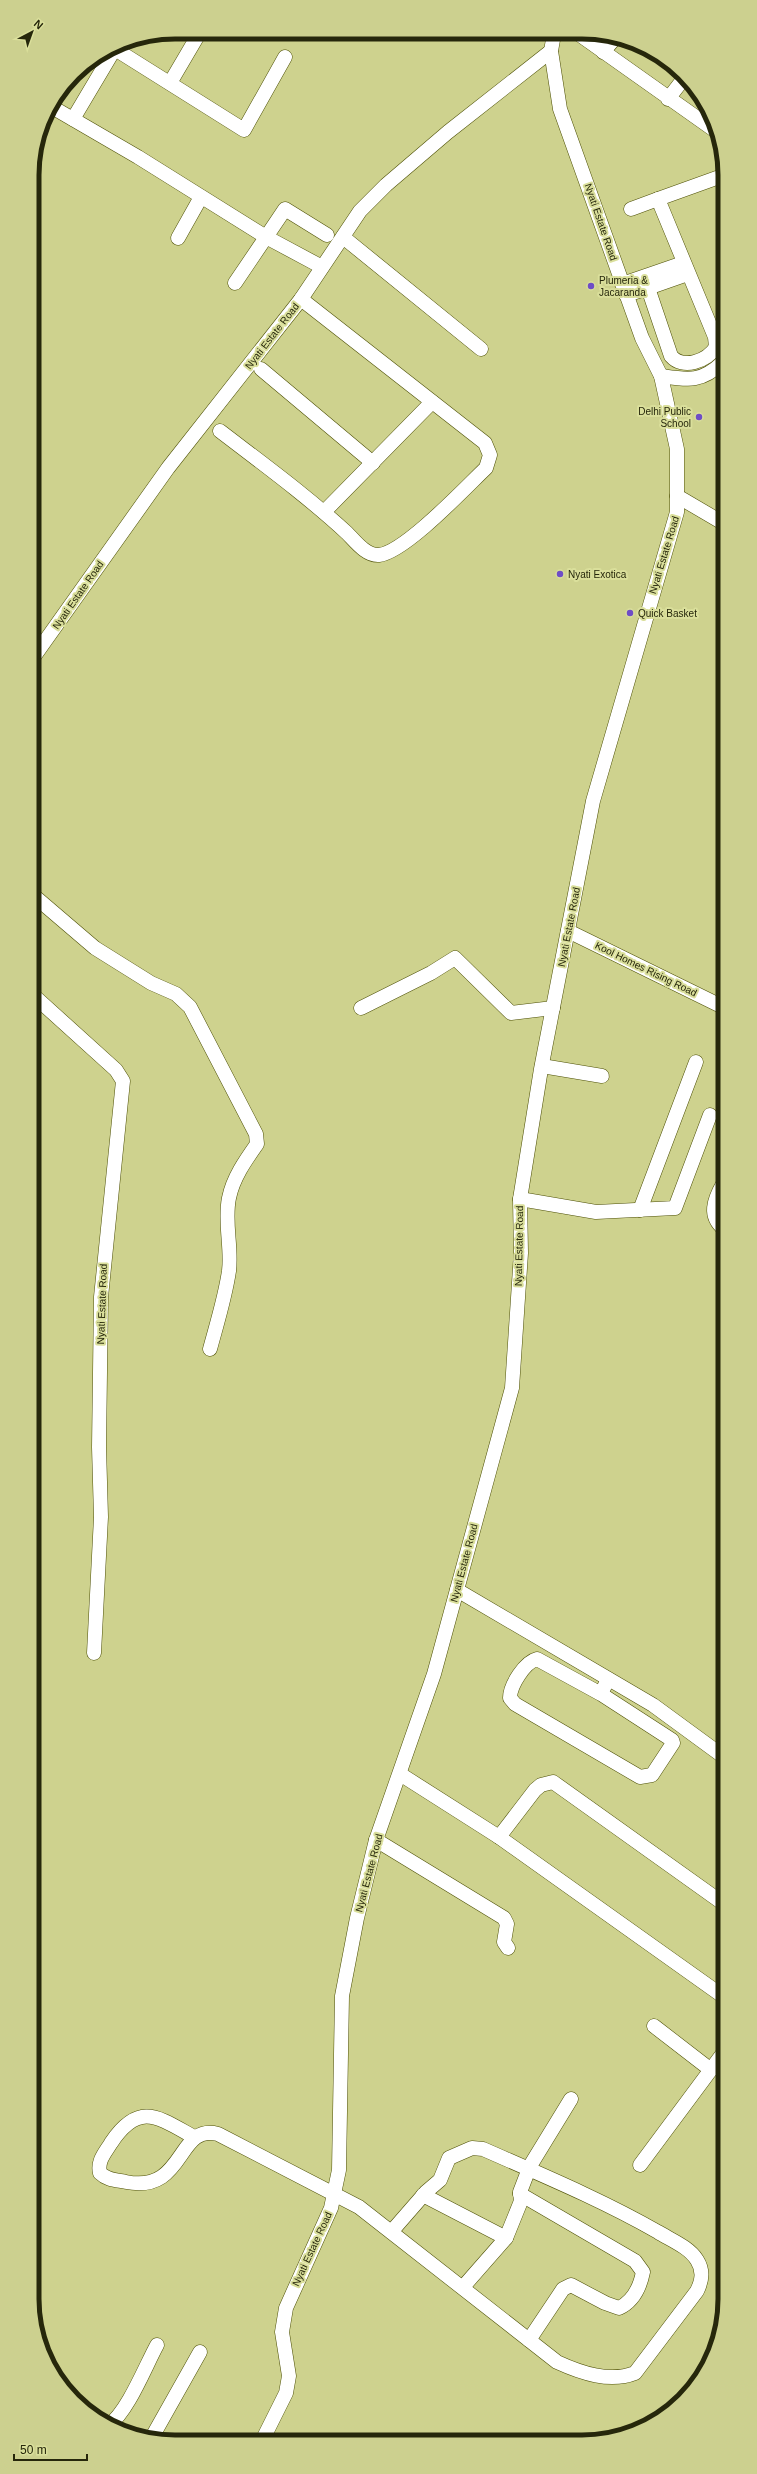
<svg xmlns="http://www.w3.org/2000/svg" width="757" height="2474" viewBox="0 0 757 2474" font-family="Arial,sans-serif">
<style>
.lines{fill:none;stroke-linecap:round;stroke-linejoin:round}
.minor-casing{stroke:#4e5006;stroke-width:15}
.minor{stroke:#fff;stroke-width:14}
.poi-dot{fill:#6e4dc6;stroke:#dadf9b;stroke-width:1.5}
.labels{text-anchor:middle;dominant-baseline:central;stroke-width:4;stroke-linejoin:round;paint-order:stroke}
.street-label{font-size:10px;fill:#26270b;stroke:#dadf9b}
.poi-label{font-size:10px;fill:#26270b;stroke:#dadf9b;text-anchor:start}
.rim{fill:none;stroke:#26270b;stroke-width:5}
</style>
<rect width="100%" height="100%" fill="#ced28e"/>
<g class="lines">
<!-- minor casing -->
<g class="minor-casing">
<g id="minor">
<path d="M580 35 717 132"/>
<path d="M115 49 244 130 285 57"/>
<path d="M603 52 616 37"/>
<path d="M170 83 200 32"/>
<path d="M668 99 685 77"/>
<path d="M52 107 138 157 266 237 322 267"/>
<path d="M73 119 117 45"/>
<path d="M631 209 658 199"/>
<path d="M343 237 481 349"/>
<path d="M178 238 201 197"/>
<path d="M235 283 285 209 327 235"/>
<path d="M622 284 683 263"/>
<path d="M648 288 688 274"/>
<path d="M626 295 648 288 671 356C683 370 707 361 716 347L715 337 658 199 722 176"/>
<path d="M261 369 373 463"/>
<path d="M661 376C688 380 701 383 723 362"/>
<path d="M220 431C263 464 307 496 347 533 355 541 366 556 379 555 405 552 465 488 486 468L490 455 485 443 301 299"/>
<path d="M677 496 723 523"/>
<path d="M324 512 432 402"/>
<path d="M33 658 168 468 301 299 360 211 386 185 448 132 551 51"/>
<path d="M33 895 95 948 151 983 176 994 190 1007 256 1134 257 1144C245 1161 233 1178 229 1198 224 1222 232 1247 229 1271 225 1298 217 1323 210 1349"/>
<path d="M568 931 723 1007"/>
<path d="M33 995 116 1070 123 1081 101 1297 99 1447 101 1517 94 1653"/>
<path d="M361 1008 431 973 455 958 511 1013 553 1008"/>
<path d="M542 1066 602 1076"/>
<path d="M723 1184C714 1200 708 1216 724 1229"/>
<path d="M520 1199 596 1212 675 1208 710 1115"/>
<path d="M640 1210 696 1062"/>
<path d="M457 1590 653 1705 724 1757"/>
<path d="M601 1694 537 1659C525 1662 510 1685 510 1698L515 1704 640 1777 652 1775 673 1743 672 1740 601 1694 608 1679"/>
<path d="M400 1774 499 1837 724 1997"/>
<path d="M499 1837 535 1790 541 1785 553 1782 724 1904"/>
<path d="M376 1840 504 1918 507 1924 504 1942 508 1948"/>
<path d="M654 2026 711 2070"/>
<path d="M194 2137C158 2117 139 2101 111 2143 105 2153 97 2161 100 2173 107 2180 116 2180 126 2182 186 2194 176 2123 218 2134L359 2207 557 2362C581 2373 610 2383 635 2373L697 2291C702 2281 704 2271 697 2260 689 2247 671 2240 658 2232 602 2200 542 2175 483 2149L472 2148 449 2158 440 2180 426 2192 392 2231"/>
<path d="M640 2165 724 2052"/>
<path d="M520 2194 635 2261 643 2272C640 2287 634 2301 619 2308L605 2303 571 2285 563 2289 529 2340"/>
<path d="M423 2195 506 2238"/>
<path d="M463 2287 506 2238 521 2201 520 2192 530 2166 571 2099"/>
<path d="M109 2425C128 2411 145 2367 157 2345"/>
<path d="M151 2439 200 2352"/>
<path d="M263 2439 286 2393 289 2376 282 2332 286 2308 331 2208 339 2170 342 1996 357 1918 376 1840 434 1674 512 1388 521 1253 520 1199 541 1069 593 801 677 512V449L661 376 642 338 560 109 551 51 554 34"/>
</g>
</g>
<!-- minor -->
<use href="#minor" class="minor"/>
</g>
<!-- markers -->
<g class="poi-dot">
<circle cx="591" cy="286" r="4"/>
<circle cx="699" cy="417" r="4"/>
<circle cx="560" cy="574" r="4"/>
<circle cx="630" cy="613" r="4"/>
</g>
<g class="labels">
<!-- street labels -->
<g class="street-label">
<text transform="translate(601 222) rotate(71)">Nyati Estate Road</text>
<text transform="translate(272 336) rotate(-52)">Nyati Estate Road</text>
<text transform="translate(664 555) rotate(-73)">Nyati Estate Road</text>
<text transform="translate(78 595) rotate(-55)">Nyati Estate Road</text>
<text transform="translate(569 927) rotate(-79)">Nyati Estate Road</text>
<text transform="translate(646 969) rotate(26)">Kool Homes Rising Road</text>
<text transform="translate(519 1246) rotate(-89)">Nyati Estate Road</text>
<text transform="translate(102 1304) rotate(-88)">Nyati Estate Road</text>
<text transform="translate(464 1563) rotate(-75)">Nyati Estate Road</text>
<text transform="translate(369 1873) rotate(-75)">Nyati Estate Road</text>
<text transform="translate(312 2249) rotate(-65)">Nyati Estate Road</text>
</g>
<!-- poi labels -->
<g class="poi-label">
<text x="599" y="280">Plumeria &amp;<tspan x="599" dy="12">Jacaranda</tspan></text>
<text x="691" y="411" text-anchor="end">Delhi Public<tspan x="691" dy="12">School</tspan></text>
<text x="568" y="574">Nyati Exotica</text>
<text x="638" y="613">Quick Basket</text>
</g>
</g>
<!-- crop -->
<path d="M0 0H757V2474H0ZM175 39H582A136 136 0 0 1 718 175V2299A136 136 0 0 1 582 2435H175A136 136 0 0 1 39 2299V175A136 136 0 0 1 175 39Z" fill="#ccd08f" fill-rule="evenodd"/>
<path class="rim" d="M175 39H582A136 136 0 0 1 718 175V2299A136 136 0 0 1 582 2435H175A136 136 0 0 1 39 2299V175A136 136 0 0 1 175 39Z"/>
<!-- north arrow -->
<g transform="translate(32 32) rotate(41)" stroke="#dadf9b" stroke-width="3" paint-order="stroke">
<path d="M0-3L7 15L0 10L-7 15Z" fill="#26270b"/>
<text y="-6" font-size="11" font-weight="bold" text-anchor="middle" fill="#26270b">N</text>
</g>
<!-- scale -->
<path d="M14 2454v6h73v-6" fill="none" stroke="#26270b" stroke-width="2"/>
<text x="20" y="2454" font-size="12" fill="#26270b" stroke="#dadf9b" stroke-width="3" paint-order="stroke">50 m</text>
</svg>
